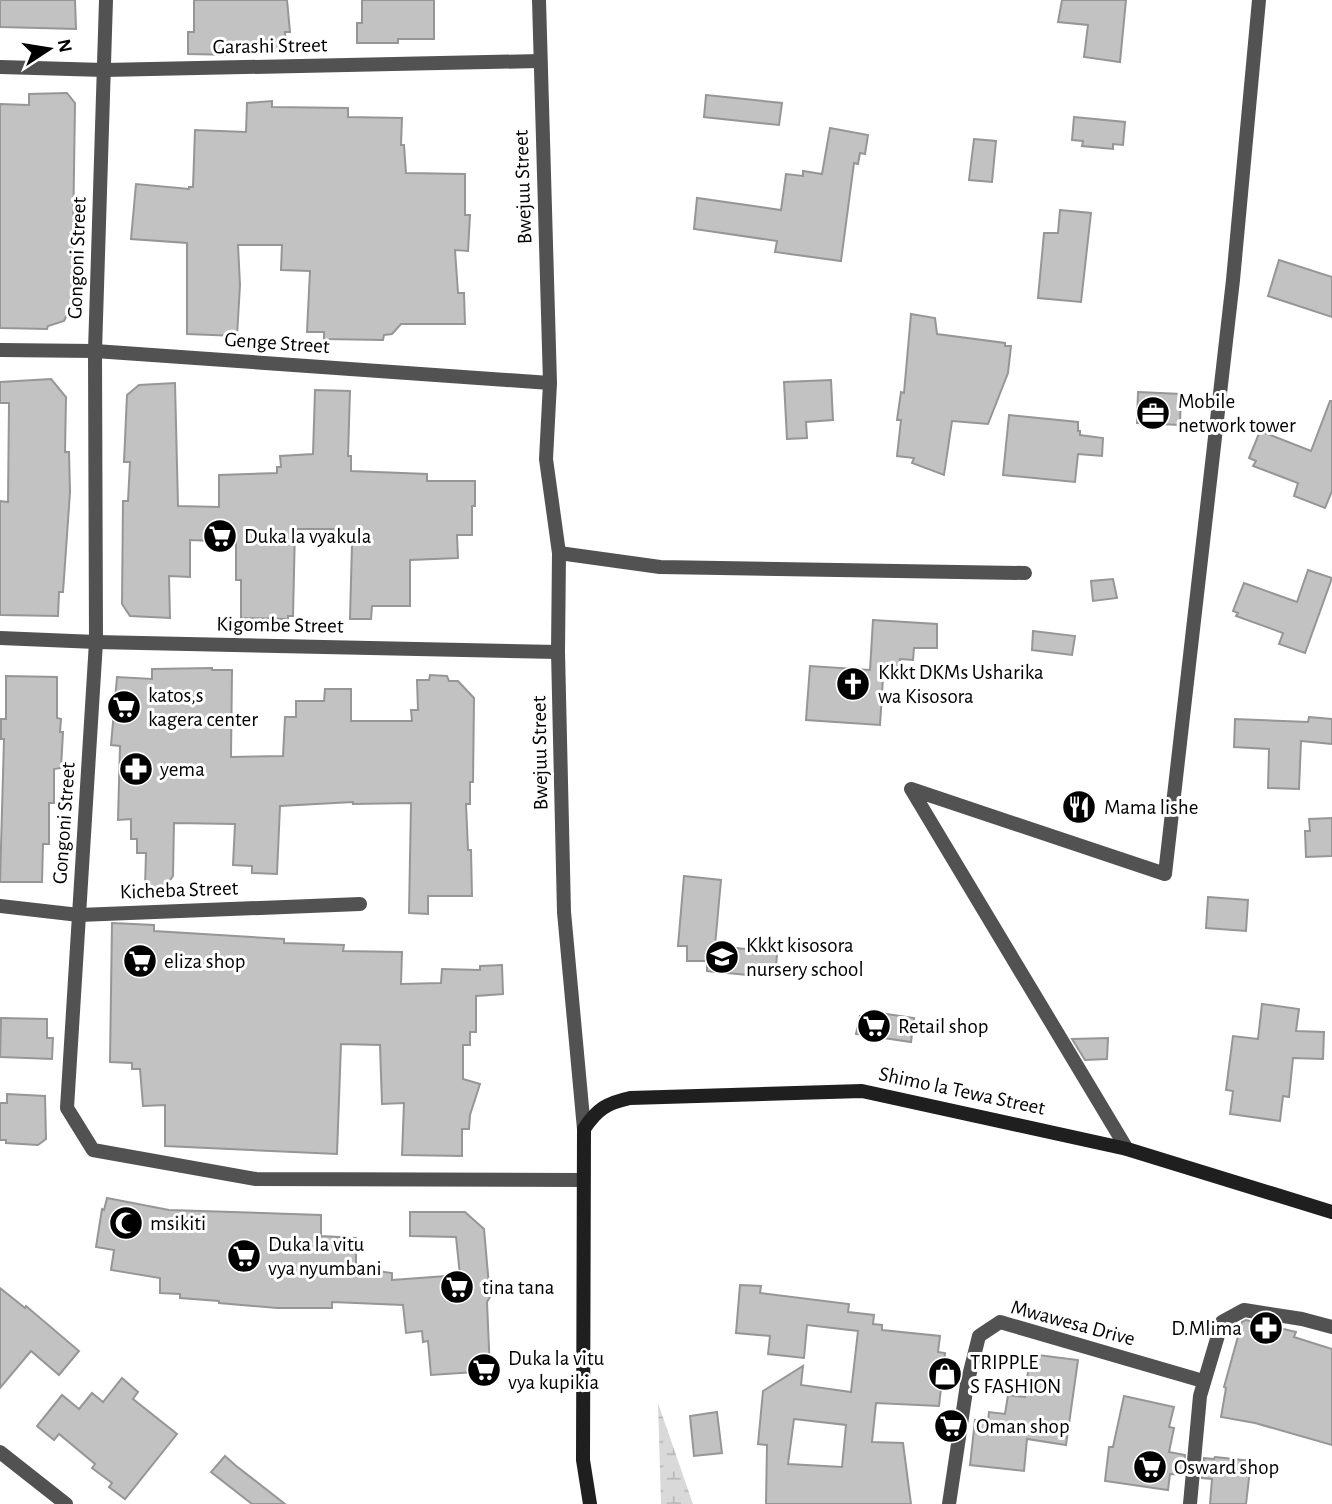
<svg xmlns="http://www.w3.org/2000/svg" width="1332" height="1504" viewBox="0 0 1332 1504" font-family="'Alegreya Sans',sans-serif">
<style>
.wetland{fill:url(#wetland-marsh)}
.building{fill:#c2c2c2;stroke:#969696;stroke-width:2;fill-rule:evenodd}
.lines{fill:none;stroke-linecap:round;stroke-linejoin:round}
.street{stroke:#525252;stroke-width:14}
.secondary{stroke:#1f1f1f;stroke-width:14}
.labels{text-anchor:middle;dominant-baseline:central;stroke-width:6;stroke-linejoin:round;paint-order:stroke}
.street-label{font-size:21px;fill:#000;stroke:#fff}
.poi-label{font-size:21px;fill:#000;stroke:#fff;text-anchor:start}
</style>
<defs>
<pattern id="wetland-marsh" width="20" height="14" patternUnits="userSpaceOnUse" patternTransform="scale(1.75)"><rect width="20" height="14" fill="#d9d9d9"/><path d="M1 5h8M5 5V1M11 12h8M15 12V8" fill="none" stroke="#b8b8b8"/></pattern>
</defs>
<rect width="100%" height="100%" fill="#fff"/>
<!-- wetland -->
<path class="wetland" d="M658 1403 693 1504H661Z"/>
<!-- building -->
<g class="building">
<path d="M0 0H75L76 29 0 27Z"/>
<path d="M194 0H287L290 32H285L286 50 237 53V55L188 54V32H194Z"/>
<path d="M362 0H434V39H398V43H357V23H362Z"/>
<path d="M1062 0H1126L1120 62 1084 57 1088 25 1058 22Z"/>
<path d="M67 93 75 103 72 305 64 321 48 326 47 329 0 328V104L29 105V94Z"/>
<path d="M706 95 782 103 779 125 704 117Z"/>
<path d="M272 101V107L348 108V117L402 118 401 145H404L406 173 465 174V215H470L468 251 455 250 458 293H464L465 324H401L392 334 384 335 383 340 324 339V332H307L310 271 281 270 282 245H238L240 285 237 336 187 334V243L131 239 136 184 189 189V187H193L195 130 246 132 247 103Z"/>
<path d="M1074 117 1125 122 1123 145 1113 144V149L1082 146 1083 141 1072 140Z"/>
<path d="M830 128 868 135 865 154 860 153 858 164 854 163 841 261 775 252 777 241 694 229 697 198 781 210 786 174 803 176V171L822 174Z"/>
<path d="M974 139 996 141 992 182 969 180Z"/>
<path d="M1060 210 1091 213 1081 302 1038 298 1044 233H1058Z"/>
<path d="M1279 260 1332 277V317L1268 296Z"/>
<path d="M911 314 935 318 937 334 1005 343V346H1011L1008 373 988 424 952 421 944 475 912 463 914 458 897 456 901 420H897L901 392 904 393Z"/>
<path d="M51 379 66 397 65 452H69L70 492 63 592H59L58 616 0 615V501L8 502 9 403H0V382Z"/>
<path d="M831 380 833 420 806 422 807 438 787 439 784 382Z"/>
<path d="M175 383 178 506 219 507V475L277 473V467H281L280 456 313 454 315 390 350 391 348 456H351V471L427 474V481H475V506H472V535H457L458 558 410 560V606H372L371 619H350L352 544H333V529H295L293 616H288V619L241 618V580H236V542L190 540V577L169 576 170 618 130 616 122 604 123 501H128L130 462H124L127 395 139 385Z"/>
<path d="M1138 392 1181 394 1180 425 1137 423Z"/>
<path d="M1330 401H1332V491L1325 508 1294 496 1298 483 1253 466 1256 461 1249 458 1260 431 1311 451Z"/>
<path d="M1009 415 1078 422V431H1080V435L1103 438 1102 456 1078 454 1075 482 1003 475Z"/>
<path d="M1308 570 1332 578 1305 653 1279 644 1283 633 1236 616 1238 613 1233 611 1244 583 1297 602Z"/>
<path d="M1113 579 1117 598 1093 601 1091 581Z"/>
<path d="M873 620 937 624V648H914L913 660 900 659 897 678H883L880 725 806 720 810 666 870 670Z"/>
<path d="M1033 631 1075 636 1072 655 1032 650Z"/>
<path d="M212 668V670H232L231 757 283 756 285 717H296V701H324L325 689H351V721H412L411 710H418L417 680H429L430 675 447 676 449 681H458L474 698 473 782H470V804H466L468 850H471L472 896H428V914L409 913 411 803 353 804V802L280 806 277 874 252 873V866L233 865 235 824 174 823 173 876 165 887H145L146 853H137V839H131V819L118 820 120 746 111 745 117 677 152 679V669Z"/>
<path d="M6 676 57 677V718L61 719 60 732H63L61 768 54 769V803H49V844H43L42 882H0L4 739H1V719H6Z"/>
<path d="M1309 717 1332 719V744L1301 741 1299 789 1268 788 1269 749 1234 747 1235 719 1308 722Z"/>
<path d="M1332 818V856L1306 857 1305 831H1310L1309 819Z"/>
<path d="M684 876 721 880 715 946 777 952 776 970 757 968V976L707 971V961H687V946H678Z"/>
<path d="M1208 897 1248 900 1246 931 1206 928Z"/>
<path d="M112 923 154 925V931L284 939V943L344 945 343 951 402 952 401 984 441 983 442 969 480 970V966L502 965 503 994 476 996V1032H470V1045H463V1079L480 1084 470 1115 469 1129H462V1156L402 1155 404 1103 382 1104 380 1045 341 1044 337 1154 165 1146V1105L143 1106 140 1069H132V1063L110 1062Z"/>
<path d="M1262 1004 1299 1009 1296 1031 1324 1032 1323 1059 1293 1058 1289 1097 1283 1096 1280 1121 1230 1114 1233 1091 1226 1090 1233 1036 1258 1039Z"/>
<path d="M880 1013 914 1018 911 1042 856 1034 860 1016 879 1019Z"/>
<path d="M1 1018 47 1019V1038H53L52 1059 0 1057Z"/>
<path d="M1108 1038 1107 1059 1085 1060 1072 1039Z"/>
<path d="M7 1094 45 1096 46 1139 38 1145 6 1143V1140H0V1103H7Z"/>
<path d="M107 1198 169 1210 321 1215V1236L356 1238V1268L392 1273V1280L460 1275 456 1237 410 1236V1212H465L484 1229 490 1297 487 1302 490 1371 431 1375 428 1341 423 1342 422 1331 406 1333 403 1305 332 1302V1308H277L219 1303V1301L180 1298V1294L160 1293V1278L111 1270 114 1250 96 1247 102 1209 104 1210Z"/>
<path d="M740 1285 761 1286 760 1293 849 1304 848 1312 874 1315 873 1324 882 1325V1330L940 1336 938 1352 945 1353 939 1406 876 1403 872 1442 903 1443 911 1504H766L767 1445 758 1444 763 1391 803 1366 801 1385 851 1392 858 1331 807 1325 804 1358 768 1354 770 1336 736 1333ZM794 1419 846 1425 842 1467 788 1464Z"/>
<path d="M0 1288 25 1308 26 1306 79 1351 59 1375 31 1351 0 1388Z"/>
<path d="M1246 1320 1296 1332 1294 1337 1332 1349V1445L1255 1423 1221 1417 1226 1388 1224 1387 1242 1322Z"/>
<path d="M1030 1354 1078 1360 1066 1445 1027 1439 1024 1471 970 1465 975 1420 988 1422 989 1412 1005 1414 1008 1395 1025 1397Z"/>
<path d="M122 1378 138 1392 133 1399 177 1434 125 1499 109 1487 112 1483 92 1468 95 1464 59 1434 54 1440 37 1426 62 1395 79 1409 92 1393 103 1402Z"/>
<path d="M1124 1396 1174 1407 1169 1427 1174 1428 1169 1452 1185 1455 1183 1475 1170 1474 1168 1490 1105 1481 1109 1447H1113Z"/>
<path d="M717 1412 722 1453 694 1456 690 1416Z"/>
<path d="M225 1456 235 1465 285 1504H252L211 1472Z"/>
<path d="M1215 1457 1251 1461 1246 1504H1210L1212 1479 1202 1478 1204 1458 1214 1459Z"/>
</g>
<g class="lines">
<!-- street -->
<g class="street">
<path d="M106 0 95 351 96 642 67 1108 93 1150 256 1179 583 1180"/>
<path d="M539 0 550 383 546 459 559 553 558 652 564 912 584 1129"/>
<path d="M0 67 104 70 540 61"/>
<path d="M0 350 95 351 550 383"/>
<path d="M559 553 660 567 1025 573"/>
<path d="M0 638 96 642 558 652"/>
<path d="M0 906 79 915 360 904"/>
<path d="M1127 1149 911 789 1165 874 1233 280 1259 0"/>
<path d="M0 1452 66 1504"/>
<path d="M949 1504 967 1384 979 1336 1000 1322 1203 1381"/>
<path d="M1190 1504 1200 1396 1222 1322 1244 1310 1302 1319 1332 1327"/>
</g>
<!-- secondary -->
<path class="secondary" d="M590 1504 583 1460 584 1129C597 1109 607 1103 630 1098L862 1091 1127 1149 1332 1212"/>
</g>
<!-- icons -->
<defs>
<g id="office-disc" transform="scale(1.75)"><circle r="9.5" fill="#000" stroke="#fff"/><path d="M-6-3h4V-5.5h4V-3h4V5H-6ZM-1-4.5V-3h2v-1.5ZM-6 0V1H6V0Z" fill="#fff"/></g>
<g id="supermarket-disc" transform="scale(1.75)"><circle r="9.5" fill="#000" stroke="#fff"/><path d="M-6-5.5h2.5l.6 2H6L4.5 2H-2.5L-4.4-4H-6ZM-1.5 3.2a1.3 1.3 0 1 0 .1 0ZM3 3.2a1.3 1.3 0 1 0 .1 0Z" fill="#fff"/></g>
<g id="church-disc" transform="scale(1.75)"><circle r="9.5" fill="#000" stroke="#fff"/><path d="M-1.2-6h2.4v3.5h3.3v2.4h-3.3V6h-2.4V-.1h-3.3v-2.4h3.3Z" fill="#fff"/></g>
<g id="pharmacy-disc" transform="scale(1.75)"><circle r="9.5" fill="#000" stroke="#fff"/><path d="M-2-6h4v4h4v4h-4v4h-4v-4h-4v-4h4Z" fill="#fff"/></g>
<g id="restaurant-disc" transform="scale(1.75)"><circle r="9.5" fill="#000" stroke="#fff"/><path d="M-5-6h1v4h1v-4h1v4h1v-4h1v5L-1.5 .5V6h-2V.5L-5-1ZM5-6V6H3V1.5H1.5Q1.5-4 5-6Z" fill="#fff"/></g>
<g id="school-disc" transform="scale(1.75)"><circle r="9.5" fill="#000" stroke="#fff"/><path d="M0-5L7-2L0 1L-7-2ZM-4 1L0 2.5L4 1V4Q0 6-4 4Z" fill="#fff"/></g>
<g id="mosque-disc" transform="scale(1.75)"><circle r="9.5" fill="#000" stroke="#fff"/><path d="M3.5-4.9A6 6 0 1 0 3.5 4.9A5 5 0 1 1 3.5-4.9Z" fill="#fff"/></g>
<g id="shop-disc" transform="scale(1.75)"><circle r="9.5" fill="#000" stroke="#fff"/><path d="M-5-2.5h2.3a2.7 3.5 0 0 1 5.4 0H5L5.5 6h-11ZM-1.5-2.5h3a1.5 2.3 0 0 0-3 0Z" fill="#fff"/></g>
</defs>
<g fill-rule="evenodd">
<use href="#office-disc" x="1153" y="413"/>
<use href="#supermarket-disc" x="220" y="536"/>
<use href="#church-disc" x="853" y="684"/>
<use href="#supermarket-disc" x="124" y="707"/>
<use href="#pharmacy-disc" x="136" y="769"/>
<use href="#restaurant-disc" x="1079" y="807"/>
<use href="#school-disc" x="722" y="957"/>
<use href="#supermarket-disc" x="140" y="961"/>
<use href="#supermarket-disc" x="874" y="1026"/>
<use href="#mosque-disc" x="126" y="1223"/>
<use href="#supermarket-disc" x="244" y="1256"/>
<use href="#supermarket-disc" x="457" y="1287"/>
<use href="#pharmacy-disc" x="1266" y="1328"/>
<use href="#supermarket-disc" x="484" y="1370"/>
<use href="#shop-disc" x="945" y="1374"/>
<use href="#supermarket-disc" x="951" y="1426"/>
<use href="#supermarket-disc" x="1150" y="1467"/>
</g>
<g class="labels">
<!-- street labels -->
<g class="street-label">
<text transform="translate(270 46) rotate(-1)">Garashi Street</text>
<text transform="translate(523 187) rotate(-92)">Bwejuu Street</text>
<text transform="translate(77 258) rotate(-88)">Gongoni Street</text>
<text transform="translate(277 343) rotate(4)">Genge Street</text>
<text transform="translate(280 625) rotate(1)">Kigombe Street</text>
<text transform="translate(540 753) rotate(-91)">Bwejuu Street</text>
<text transform="translate(64 823) rotate(-86)">Gongoni Street</text>
<text transform="translate(179 890) rotate(-2)">Kicheba Street</text>
<text transform="translate(962 1091) rotate(12)">Shimo la Tewa Street</text>
<text transform="translate(1073 1323) rotate(15)">Mwawesa Drive</text>
</g>
<!-- poi labels -->
<g class="poi-label">
<text x="1178" y="401">Mobile<tspan x="1178" dy="24">network tower</tspan></text>
<text x="244" y="536">Duka la vyakula</text>
<text x="878" y="672">Kkkt DKMs Usharika<tspan x="878" dy="24">wa Kisosora</tspan></text>
<text x="148" y="695">katos,s<tspan x="148" dy="24">kagera center</tspan></text>
<text x="160" y="769">yema</text>
<text x="1104" y="807">Mama lishe</text>
<text x="746" y="945">Kkkt kisosora<tspan x="746" dy="24">nursery school</tspan></text>
<text x="164" y="961">eliza shop</text>
<text x="898" y="1026">Retail shop</text>
<text x="150" y="1223">msikiti</text>
<text x="268" y="1244">Duka la vitu<tspan x="268" dy="24">vya nyumbani</tspan></text>
<text x="482" y="1287">tina tana</text>
<text x="1242" y="1328" text-anchor="end">D.Mlima</text>
<text x="508" y="1358">Duka la vitu<tspan x="508" dy="24">vya kupikia</tspan></text>
<text x="970" y="1362">TRIPPLE<tspan x="970" dy="24">S FASHION</tspan></text>
<text x="976" y="1426">Oman shop</text>
<text x="1174" y="1467">Osward shop</text>
</g>
</g>
<!-- north arrow -->
<g transform="translate(49 49) rotate(78)" stroke="#ffffff" stroke-width="5" paint-order="stroke">
<path d="M0-5L12 26L0 18L-12 26Z" fill="#000000"/>
<text y="-10" font-size="19" font-weight="bold" text-anchor="middle" fill="#000000">N</text>
</g>
</svg>
